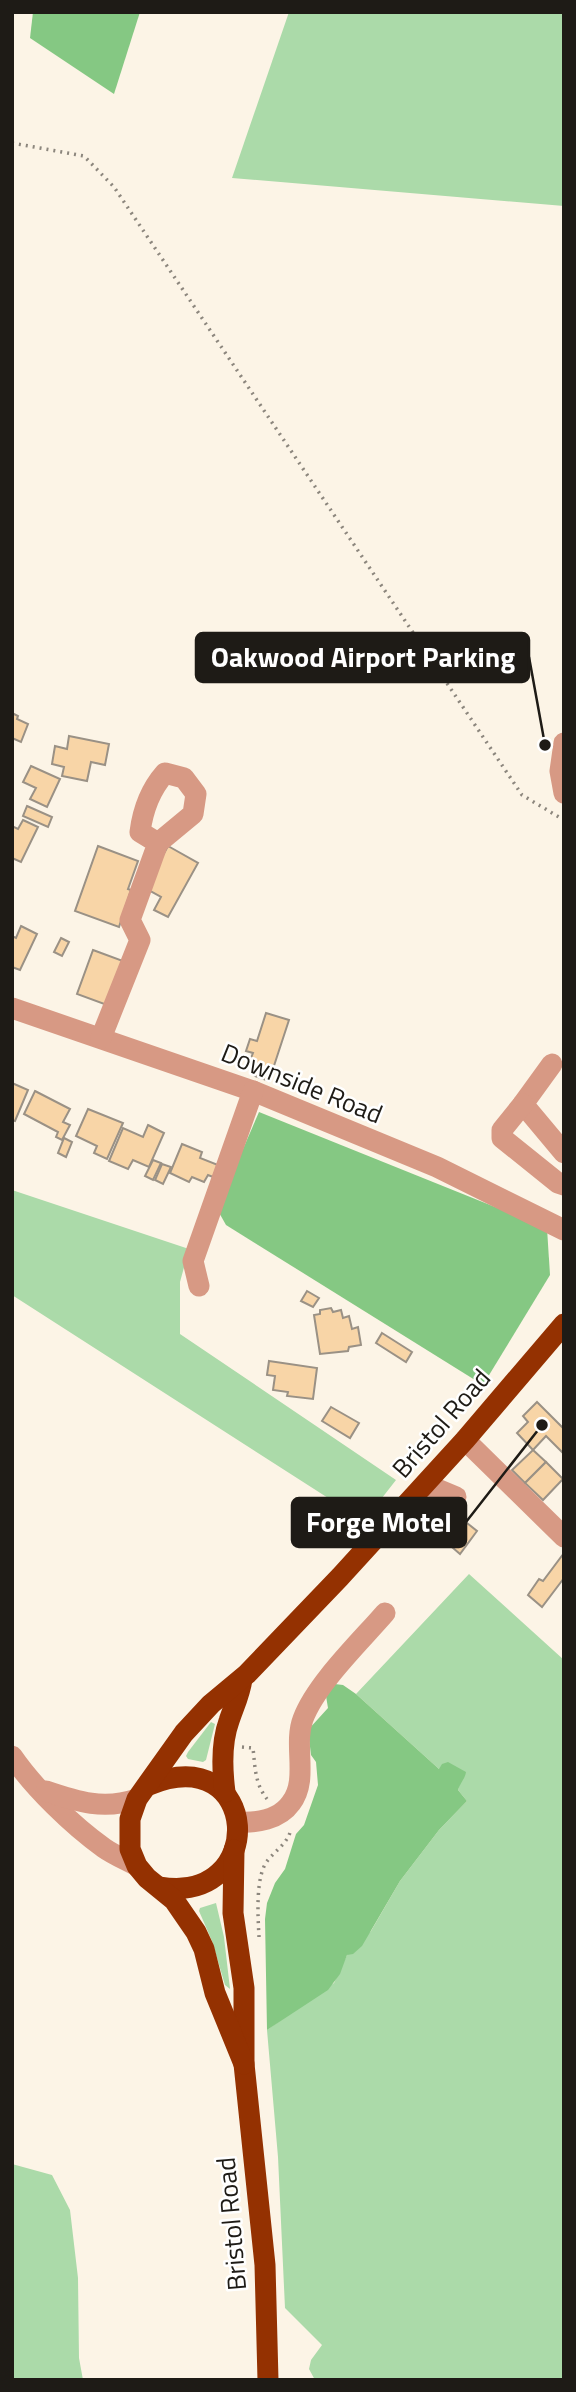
<svg xmlns="http://www.w3.org/2000/svg" width="576" height="2392" viewBox="0 0 576 2392" font-family="'Titillium Web',sans-serif">
<style>
.green{fill:#abdaa9}
.forest{fill:#85c883}
.building{fill:#f8d5a7;stroke:#9a9185;stroke-width:2}
.lines{fill:none;stroke-linecap:round;stroke-linejoin:round}
.path{stroke:#8c867d;stroke-width:3.5;stroke-dasharray:2 5;stroke-linecap:butt}
.minor{stroke:#d79984;stroke-width:21}
.highway{stroke:#943101;stroke-width:21}
.labels{text-anchor:middle;dominant-baseline:central;stroke-width:5;stroke-linejoin:round;paint-order:stroke}
.street-label{font-size:26px;fill:#1e1b16;stroke:#fff}
.leader{fill:none;stroke:#1e1b16;stroke-width:2.5}
.callout-dot{fill:#1e1b16;stroke:#fff;stroke-width:2.5}
.callout{fill:#1e1b16;stroke:#1e1b16;stroke-width:2.5}
.callout-label{font-size:28px;text-anchor:middle;font-weight:bold;fill:#fff}
</style>
<rect width="100%" height="100%" fill="#fcf4e6"/>
<!-- green -->
<g class="green">
<path d="M289 12H564V206L232 178Z"/>
<path d="M12 1190 189 1249 180 1282V1334L396 1480 364 1521 12 1295Z"/>
<path d="M469 1574 564 1660V2380H315L309 2369 311 2360 322 2345 285 2308 278 2157 267 2030 334 1983 347 1955 371 1931 400 1881 439 1830 467 1801 458 1790 460 1783 439 1769 356 1694Z"/>
<path d="M211 1722 215 1724 206 1760 203 1762 188 1759 186 1756 188 1752Z"/>
<path d="M216 1903 224 1937 230 1989 225 1985 212 1941 199 1911 200 1908Z"/>
<path d="M12 2164 52 2175 70 2210 78 2278 79 2358 83 2380H12Z"/>
</g>
<!-- forest -->
<g class="forest">
<path d="M33 12H140L114 94 30 38Z"/>
<path d="M259 1112 547 1228 550 1275 483 1385 226 1225 217 1209Z"/>
<path d="M335 1684 343 1685 356 1694 439 1769 442 1764 448 1762 466 1772C465 1779 460 1783 458 1790L467 1801 439 1830 400 1881 362 1946 353 1954 347 1955 340 1974 328 1990 267 2030 265 1919 267 1903 275 1883 285 1869 296 1834 304 1825 318 1785 316 1762 311 1755 308 1730 328 1708 326 1696Z"/>
</g>
<!-- building -->
<g class="building">
<path d="M12 713 18 716 17 719 28 724 21 742 12 738Z"/>
<path d="M69 736 109 744 105 765 91 762 87 781 62 776 64 767 52 764 55 746 67 749Z"/>
<path d="M31 766 60 779 47 807 30 799 36 788 23 782Z"/>
<path d="M27 806 52 817 48 827 23 816Z"/>
<path d="M23 820 38 827 21 862 12 858V826L18 829Z"/>
<path d="M98 846 138 861 128 889 131 890 119 927 75 911Z"/>
<path d="M168 846 198 863 168 917 154 910 161 897 145 888Z"/>
<path d="M21 926 37 934 20 970 12 967V936L16 938Z"/>
<path d="M61 938 69 942 62 956 54 952Z"/>
<path d="M93 950 123 961 107 1005 77 994Z"/>
<path d="M266 1013 289 1020 269 1081 255 1076 257 1070 250 1067 251 1064 249 1063 253 1053 246 1051 250 1039 257 1041Z"/>
<path d="M12 1083 28 1090 15 1121 12 1120Z"/>
<path d="M35 1091 70 1109 63 1122 70 1125 62 1140 56 1137 58 1132 24 1114Z"/>
<path d="M88 1109 123 1123 107 1159 94 1153 97 1146 76 1136Z"/>
<path d="M148 1125 164 1133 149 1167 133 1160 128 1169 109 1161 123 1128 143 1137Z"/>
<path d="M64 1138 72 1142 66 1157 58 1153Z"/>
<path d="M182 1144 202 1152 200 1158 218 1165 213 1177 208 1175 204 1182 192 1177 189 1182 170 1173Z"/>
<path d="M153 1160 161 1163 153 1180 145 1176Z"/>
<path d="M162 1164 171 1167 163 1184 155 1180Z"/>
<path d="M307 1291 319 1298 313 1307 301 1301Z"/>
<path d="M331 1308 333 1312 341 1310 343 1318 349 1316 352 1329 358 1327 361 1345 349 1347 348 1351 320 1354 314 1315 320 1314V1310Z"/>
<path d="M382 1333 412 1352 406 1362 376 1343Z"/>
<path d="M269 1361 317 1368 313 1399 287 1396 288 1392 273 1390 275 1376 267 1375Z"/>
<path d="M537 1402 564 1429V1454L546 1436 533 1450 517 1433 528 1422 523 1416Z"/>
<path d="M331 1407 359 1423 350 1438 322 1421Z"/>
<path d="M533 1450 546 1462 525 1483 512 1470Z"/>
<path d="M546 1462 563 1479 543 1500 525 1483Z"/>
<path d="M457 1515 477 1531 460 1554 438 1535Z"/>
<path d="M564 1553V1578L542 1607 528 1595 539 1579 543 1581Z"/>
</g>
<g class="lines">
<!-- path -->
<g class="path">
<path d="M12 143 84 156 114 187 522 795 564 820"/>
<path d="M242 1747 253 1748C255 1767 255 1784 267 1799"/>
<path d="M259 1937C258 1917 255 1875 268 1860 277 1849 288 1843 291 1829"/>
</g>
<!-- minor -->
<g class="minor">
<path d="M564 743 560 771 564 793"/>
<path d="M12 1008 253 1091 437 1167 564 1230"/>
<path d="M101 1038 140 940 130 920 158 843 140 832C143 809 150 790 165 773L184 778 196 794 193 814 158 843"/>
<path d="M552 1064 523 1104 564 1153"/>
<path d="M523 1104 502 1130V1138L558 1183 564 1185"/>
<path d="M199 1286 193 1261 253 1091"/>
<path d="M465 1440 564 1537"/>
<path d="M425 1484 456 1497"/>
<path d="M12 1756C34 1788 72 1825 104 1848 114 1855 126 1860 137 1866"/>
<path d="M46 1791C78 1802 104 1810 137 1799"/>
<path d="M238 1822C256 1823 279 1820 291 1803 309 1780 293 1745 303 1719 316 1684 360 1642 385 1613"/>
</g>
<!-- highway -->
<g class="highway">
<path d="M149 1785C261 1739 269 1905 160 1887"/>
<path d="M225 1792C222 1769 221 1743 229 1721 234 1706 240 1694 242 1679"/>
<path d="M234 1850 233 1913 244 1988V2064L265 2265 268 2380"/>
<path d="M244 2064 215 1993 204 1949 196 1932 174 1900 147 1878 137 1866 130 1849V1819L137 1799 184 1733 211 1704 247 1674 340 1577 465 1440 564 1324"/>
</g>
</g>
<g class="labels">
<!-- street labels -->
<g class="street-label">
<text transform="translate(302 1083) rotate(22)">Downside Road</text>
<text transform="translate(441 1423) rotate(-49)">Bristol Road</text>
<text transform="translate(231 2224) rotate(-95)">Bristol Road</text>
</g>
</g>
<!-- callouts -->
<path class="leader" d="M545 745L529 657M542 1425L466 1522"/>
<g class="callout-dot">
<circle cx="545" cy="745" r="7"/>
<circle cx="542" cy="1425" r="7"/>
</g>
<g class="callout">
<rect x="196" y="633" width="333" height="49" rx="7"/>
<rect x="292" y="1498" width="174" height="49" rx="7"/>
</g>
<g class="callout-label">
<text x="363" y="667">Oakwood Airport Parking</text>
<text x="379" y="1532">Forge Motel</text>
</g>
<!-- border -->
<rect width="576" height="2392" fill="none" stroke="#1e1b16" stroke-width="28"/>
</svg>
